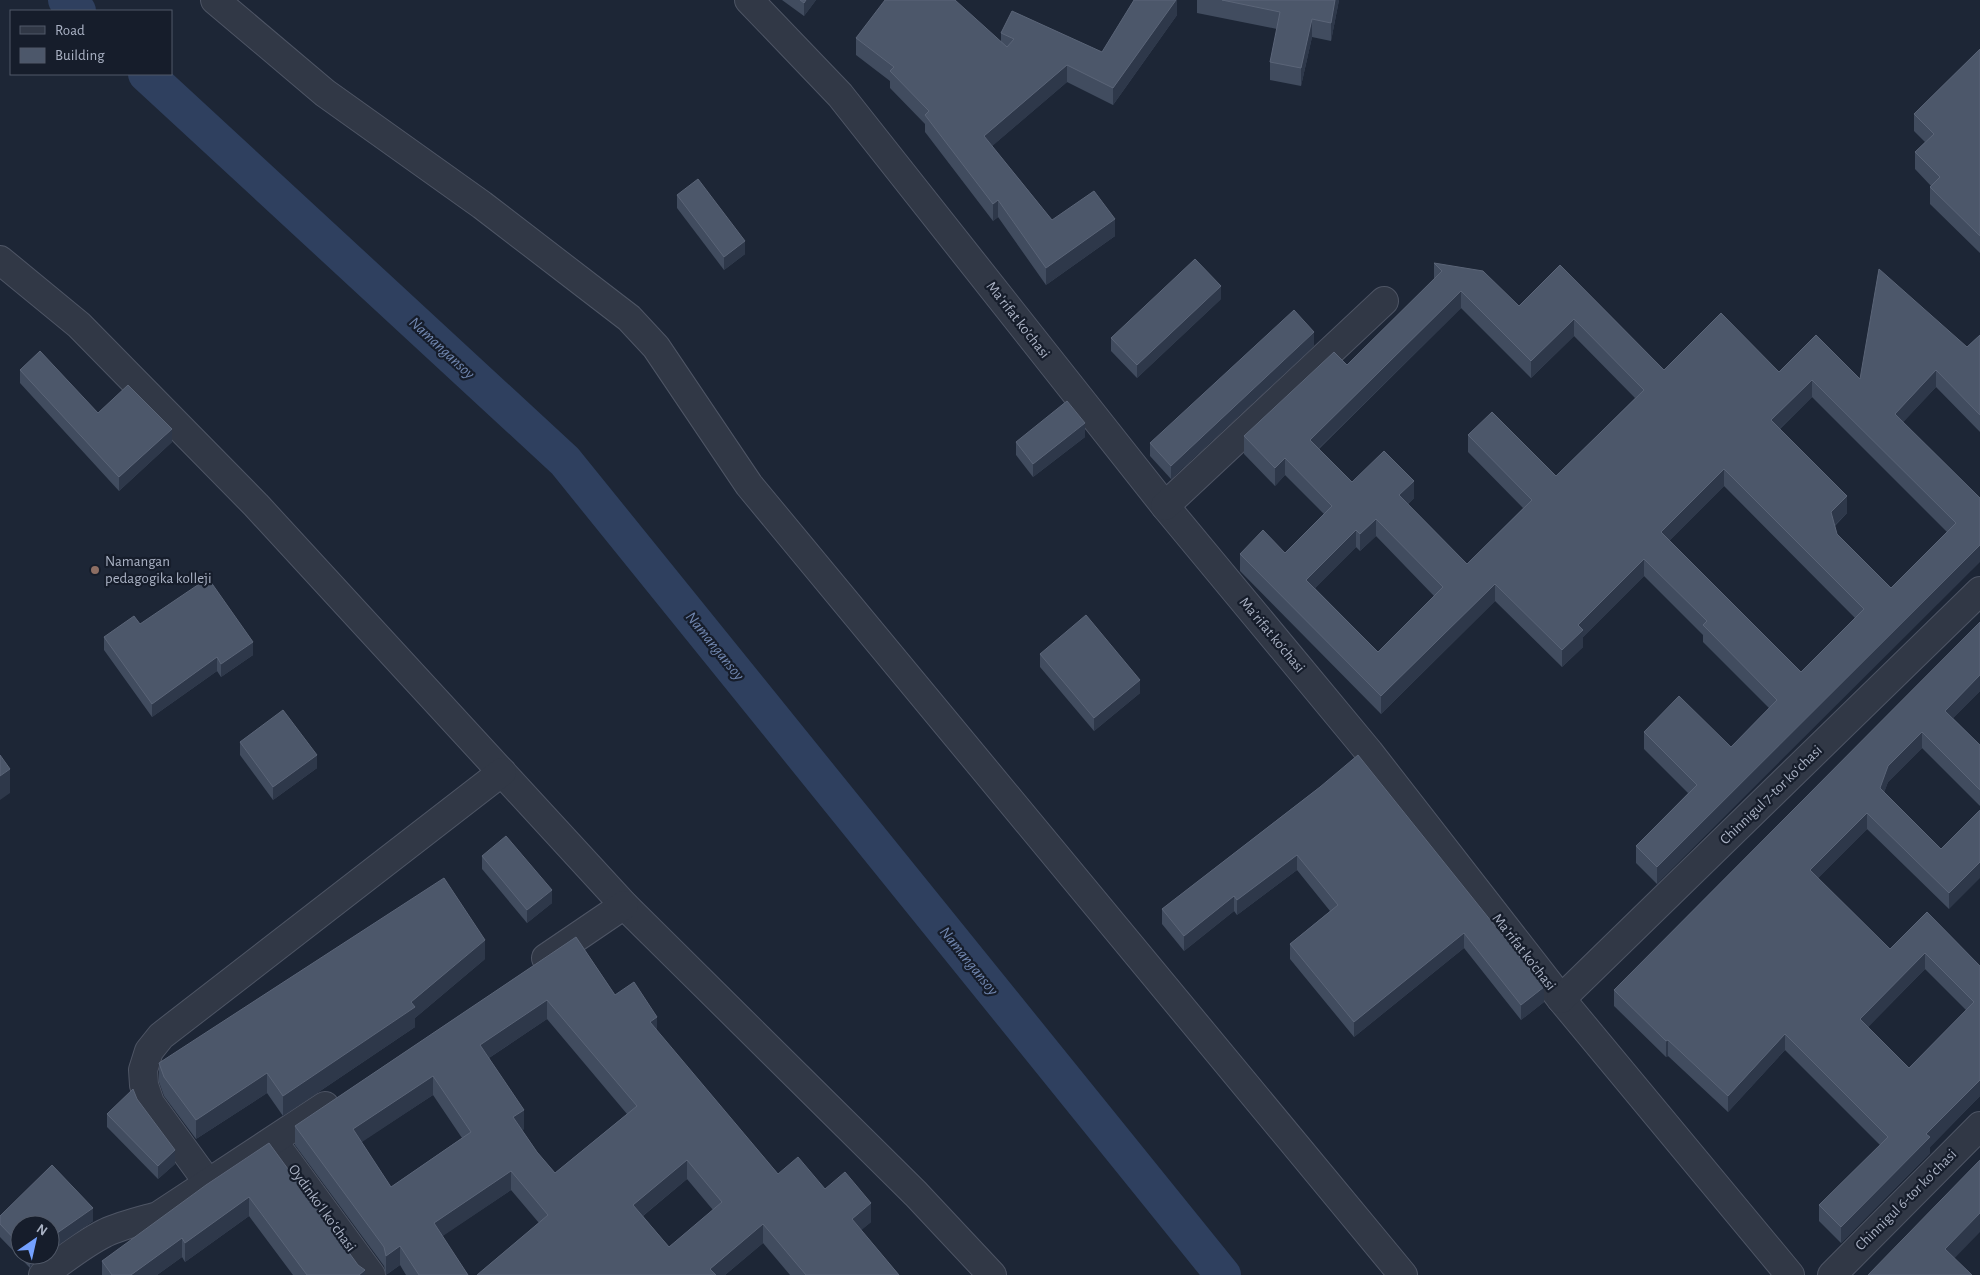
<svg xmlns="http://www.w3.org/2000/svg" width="1980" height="1275" viewBox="0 0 1980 1275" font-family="'Alegreya Sans',sans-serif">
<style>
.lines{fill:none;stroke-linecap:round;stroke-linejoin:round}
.canal{stroke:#2f405f;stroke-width:36}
.minor-casing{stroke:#4e5565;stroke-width:30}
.minor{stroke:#313846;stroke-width:28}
.wall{fill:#414c5f;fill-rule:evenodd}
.shaded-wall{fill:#2e384a}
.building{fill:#4c576a;stroke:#5b6578;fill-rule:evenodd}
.education-dot{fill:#8d6e63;stroke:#161d2b;stroke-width:2}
.labels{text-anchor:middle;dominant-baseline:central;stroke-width:4.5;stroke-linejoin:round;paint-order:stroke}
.street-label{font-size:15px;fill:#aab2c4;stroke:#161d2b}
.poi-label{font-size:15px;fill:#aab2c4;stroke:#161d2b;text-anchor:start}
.water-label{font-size:16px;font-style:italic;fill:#7086af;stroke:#161d2b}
</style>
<rect width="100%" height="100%" fill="#1d2636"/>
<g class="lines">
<!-- canal -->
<g class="canal">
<path d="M66 0 78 11"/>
<path d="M146 74 565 461 1223 1275"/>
</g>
<!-- minor casing -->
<g class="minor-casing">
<g id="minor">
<path d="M215 0 325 93 482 205 629 318 656 347 749 485 1403 1275"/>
<path d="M749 0 840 95 1165 506 1369 752 1561 999 1790 1275"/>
<path d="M0 260 79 325 256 505 624 905 916 1194 992 1275"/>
<path d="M1165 506 1384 301"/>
<path d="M546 958 624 905"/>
<path d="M1561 999 1980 591"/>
<path d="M273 1141 371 1275"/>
<path d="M209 1184 150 1103 144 1085 143 1070 149 1051 161 1036 502 772"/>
<path d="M43 1275C63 1260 83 1244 105 1233 122 1225 140 1221 158 1216L325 1106"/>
<path d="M1832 1275 1980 1126"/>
</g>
</g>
<!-- minor -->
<use href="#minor" class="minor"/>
</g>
<!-- wall -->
<g class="wall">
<path d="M782 0H816L804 16Z"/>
<path d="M1177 0V15L1113 105 1067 82 992 146 1052 220 1115 236 1046 285 998 217 993 221 925 132V124L890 88V81L856 55V38L1001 41V33L1102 52Z"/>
<path d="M1197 0H1339L1331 41 1312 37 1301 86 1270 80V62L1277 29 1197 13Z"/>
<path d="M1980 49V253L1930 204V187L1931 186 1915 169V152L1925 142 1914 131V114Z"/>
<path d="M677 195 745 254 724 270 677 208Z"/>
<path d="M1434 263 1519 306 1560 265 1664 370 1779 372 1860 379 1967 347 1980 335V432L1936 387 1903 422 1980 498 1657 884 1636 863V846L1688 793 1644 749V732L1731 747 1769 708 1703 642V635L1644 576 1583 637V647L1562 667 1495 601 1381 714 1240 571V554L1285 553 1324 514 1285 475 1275 486 1244 454V436L1347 365 1434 279ZM1461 308 1531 378 1574 336 1635 398 1556 476 1468 435V452L1523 508 1467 564 1408 504 1414 498 1352 482 1319 449ZM1812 397 1947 532 1891 588 1837 534 1835 526 1847 513 1780 429ZM1724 486 1855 618 1801 672 1669 541ZM1376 536 1434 596 1378 652 1315 588 1356 547 1360 551Z"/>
<path d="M1221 299 1137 378 1111 351V338Z"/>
<path d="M1314 346 1171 479 1150 456V443Z"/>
<path d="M20 370 98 413 172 442 119 491 20 383Z"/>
<path d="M1085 437 1033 477 1016 455V442Z"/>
<path d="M1980 622V691L1953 718 1980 745V806L1922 748 1888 782 1884 792 1941 849 1980 810 1949 909 1867 829 1818 878 1890 949 1927 912 1980 966V1096L1930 1147V1153L1841 1243 1819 1221V1205L1880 1145 1785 1050 1728 1112 1668 1056 1666 1057 1614 1006V990ZM1925 969 1966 1010 1909 1068 1868 1027Z"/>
<path d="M140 624 253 655 221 677 217 671 152 717 104 650V637Z"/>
<path d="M1040 654 1140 693 1094 731 1040 667Z"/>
<path d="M240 742 317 768 273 800 240 755Z"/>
<path d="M1320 787 1544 1002 1521 1020 1464 948 1354 1037 1290 959V944L1330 911 1297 870 1237 915 1234 911 1184 951 1162 924V909Z"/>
<path d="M482 856 552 903 527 923 482 869Z"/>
<path d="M576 937 615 995 657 1031 778 1174 825 1189 871 1222 861 1230 899 1275H790L763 1243 725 1275H477L539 1223 511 1190 442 1236 468 1275H406L400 1265 386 1275 384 1266 295 1145V1126ZM547 1019 627 1114 555 1173 537 1152 522 1130 524 1129 489 1058ZM433 1095 462 1138 391 1187 361 1142ZM687 1179 713 1210 669 1247 643 1216Z"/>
<path d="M485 959 415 1018V1027L283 1116 267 1093 196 1139 164 1096 159 1082V1063Z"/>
<path d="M137 1099 175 1164 158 1179 107 1127V1114Z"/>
<path d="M269 1143 365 1275H293L249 1216 185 1262 182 1257 157 1275H102V1261Z"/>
<path d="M0 1216 93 1221 50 1251V1225H20V1255H44L34 1262 30 1268 0 1237Z"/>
</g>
<!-- shaded-wall -->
<g class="shaded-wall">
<path d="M806 0H816L804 16V3Z"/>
<path d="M1176 0H1177V15L1113 105V88Z"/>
<path d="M1335 0H1339L1331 41V23Z"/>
<path d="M1312 19V37L1301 86V68Z"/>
<path d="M1067 65V82L984 153V136Z"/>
<path d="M998 200V217L993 221V204Z"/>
<path d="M1115 219V236L1046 285V268Z"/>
<path d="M745 241V254L724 270V257Z"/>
<path d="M1221 286V299L1137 378V365Z"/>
<path d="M1461 291V308L1310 457V440Z"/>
<path d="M1574 319V336L1531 378V361Z"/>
<path d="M1314 332V346L1171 479V466Z"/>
<path d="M1936 370V387L1895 431V414Z"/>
<path d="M1812 380V397L1771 437V420Z"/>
<path d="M1085 423V437L1033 477V464Z"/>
<path d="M172 429V442L119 491V477Z"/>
<path d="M1285 458V475L1275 486V468Z"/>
<path d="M1724 469V486L1661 549V532Z"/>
<path d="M1414 481V498L1399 512V495Z"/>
<path d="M1847 496V513L1831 529V512Z"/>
<path d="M1376 519V536L1360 551V534Z"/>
<path d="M1356 530V547L1306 597V580Z"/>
<path d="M1980 545V562L1657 884V867Z"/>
<path d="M1644 559V576L1583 637V647L1562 667V650L1578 625Z"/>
<path d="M1495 584V601L1381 714V696Z"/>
<path d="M253 642V655L221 677V664Z"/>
<path d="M217 657V671L152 717V704Z"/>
<path d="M1980 675V691L1945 726V711Z"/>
<path d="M1140 680V693L1094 731V718Z"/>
<path d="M1922 732V748L1888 782 1880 804V788L1888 766Z"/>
<path d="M317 755V768L273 800V787Z"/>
<path d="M10 769V793L0 800V776Z"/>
<path d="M1867 813V829L1810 886V870Z"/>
<path d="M1297 855V870L1237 915V900Z"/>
<path d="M1980 862V878L1949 909V893Z"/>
<path d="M552 890V903L527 923V910Z"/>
<path d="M1234 896V911L1184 951V936Z"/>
<path d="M1464 933V948L1354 1037V1022Z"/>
<path d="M485 940V959L415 1018V1027L283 1116V1096L411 1002Z"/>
<path d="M1925 953V969L1860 1035V1019Z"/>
<path d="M1544 987V1002L1521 1020V1005Z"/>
<path d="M547 1000V1019L480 1064V1045Z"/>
<path d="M657 1017V1036L650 1022Z"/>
<path d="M1785 1034V1050L1728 1112V1096Z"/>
<path d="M1668 1040V1056L1666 1057V1041Z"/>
<path d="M267 1073V1093L196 1139V1120Z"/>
<path d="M433 1076V1095L353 1148V1129Z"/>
<path d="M1980 1080V1096L1930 1147V1153L1841 1243V1227L1926 1134Z"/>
<path d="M524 1110V1129L513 1136V1117Z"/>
<path d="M175 1150V1164L158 1179V1166Z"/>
<path d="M687 1160V1179L633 1224V1205Z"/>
<path d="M511 1171V1190L434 1242V1223Z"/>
<path d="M249 1197V1216L185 1262V1243Z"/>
<path d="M871 1203V1222L852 1238V1219Z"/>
<path d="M93 1208V1221L50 1251V1238Z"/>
<path d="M1980 1213V1232L1945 1268V1249Z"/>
<path d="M763 1224V1243L725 1275H710V1269Z"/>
<path d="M182 1238V1257L157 1275H131Z"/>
<path d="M400 1246V1265L386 1275V1256Z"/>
<path d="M30 1255H44L34 1262 30 1268Z"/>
<path d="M365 1270V1275H359Z"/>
</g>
<!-- building -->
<g class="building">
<path d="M800 0H806L804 3Z"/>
<path d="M885 0H955L1007 47 1014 39 1001 33 1012 11 1102 52 1134 0H1176L1113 88 1067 65 984 136 1052 220 1094 191 1115 219 1046 268 998 200 993 204 925 115 929 111 890 71 894 67 856 38Z"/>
<path d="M1222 0H1335L1331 23 1312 19 1301 68 1270 62 1280 12Z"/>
<path d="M1980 49V236L1930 187 1940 177 1915 152 1934 134 1914 114Z"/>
<path d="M698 179 745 241 724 257 677 195Z"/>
<path d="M1195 259 1221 286 1137 365 1111 338Z"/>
<path d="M1434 263 1483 271 1519 306 1560 265 1664 370 1721 313 1779 372 1816 335 1860 379 1879 269 1967 347 1980 335V415L1936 370 1895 414 1980 498V545L1657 867 1636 846 1697 785 1644 732 1679 696 1731 747 1777 700 1703 625 1707 621 1644 559 1578 625 1583 630 1562 650 1495 584 1381 696 1240 554 1263 530 1285 553 1332 506 1285 458 1275 468 1244 436 1334 352 1347 365 1442 271ZM1461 291 1531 361 1574 319 1644 390 1556 476 1492 412 1468 435 1532 500 1467 564 1399 495 1414 481 1384 451 1352 482 1310 440ZM1812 380 1956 523 1891 588 1837 534 1831 512 1847 496 1771 420ZM1724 469 1864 609 1801 672 1661 532ZM1376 519 1443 587 1378 652 1306 580 1356 530 1360 534Z"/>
<path d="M1294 310 1314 332 1171 466 1150 443Z"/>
<path d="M40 351 98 413 128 385 172 429 119 477 20 370Z"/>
<path d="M1067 401 1085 423 1033 464 1016 442Z"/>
<path d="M208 578 253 642 221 664 217 657 152 704 104 637 134 616 140 624Z"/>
<path d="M1086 615 1140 680 1094 718 1040 654Z"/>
<path d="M1980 622V675L1945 711 1980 745V790L1922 732 1888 766 1880 788 1941 849 1980 810V862L1949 893 1867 813 1810 870 1890 949 1927 912 1980 966V1080L1926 1134 1930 1137 1841 1227 1819 1205 1888 1137 1785 1034 1728 1096 1668 1040 1666 1041 1614 990ZM1925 953 1974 1002 1909 1068 1860 1019Z"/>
<path d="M283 710 317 755 273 787 240 742Z"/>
<path d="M0 755 10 769 0 776Z"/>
<path d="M1358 755 1544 987 1521 1005 1464 933 1354 1022 1290 944 1338 905 1297 855 1237 900 1234 896 1184 936 1162 909 1320 787Z"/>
<path d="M506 836 552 890 527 910 482 856Z"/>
<path d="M444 878 485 940 411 1002 415 1007 283 1096 267 1073 196 1120 164 1077 159 1063Z"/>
<path d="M576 937 615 995 634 982 657 1017 650 1022 778 1174 798 1157 825 1189 845 1172 871 1203 852 1219 899 1275H806L763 1224 710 1269 716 1275H477L548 1215 511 1171 434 1223 468 1275H419L400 1246 386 1256 384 1247 295 1126ZM547 1000 637 1106 555 1173 537 1152 513 1117 524 1110 480 1045ZM433 1076 471 1132 391 1187 353 1129ZM687 1160 722 1202 669 1247 633 1205Z"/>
<path d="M133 1089 137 1099 175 1150 158 1166 107 1114Z"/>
<path d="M269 1143 358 1265 365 1270 359 1275H307L249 1197 185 1243 182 1238 131 1275H112L102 1261 206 1185Z"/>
<path d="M1980 1160V1213L1945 1249 1972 1275H1868Z"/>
<path d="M52 1165 93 1208 50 1238V1225H20V1245L0 1224V1216Z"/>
</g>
<!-- markers -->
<circle class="education-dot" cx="95" cy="570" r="5"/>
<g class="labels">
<!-- street labels -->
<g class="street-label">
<text transform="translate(1018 320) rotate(52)">Maʼrifat ko'chasi</text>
<text transform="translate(1272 635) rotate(50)">Maʼrifat ko'chasi</text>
<text transform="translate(1771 795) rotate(-44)">Chinnigul 7-tor koʻchasi</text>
<text transform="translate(1524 952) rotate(52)">Maʼrifat ko'chasi</text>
<text transform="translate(1906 1200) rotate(-45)">Chinnigul 6-tor koʻchasi</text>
<text transform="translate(322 1208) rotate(54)">Oydinkoʻl koʻchasi</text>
</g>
<!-- poi labels -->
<g class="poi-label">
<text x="105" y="561">Namangan<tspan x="105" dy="17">pedagogika kolleji</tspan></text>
</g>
<!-- water labels -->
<g class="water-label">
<text transform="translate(442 348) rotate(43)">Namangansoy</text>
<text transform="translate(715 646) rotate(51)">Namangansoy</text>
<text transform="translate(969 961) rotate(51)">Namangansoy</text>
</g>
</g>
<!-- legend -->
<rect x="10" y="10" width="162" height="65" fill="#161d2b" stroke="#515968"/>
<rect x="20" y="26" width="25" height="8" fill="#313846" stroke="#515968"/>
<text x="55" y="35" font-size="15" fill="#aab2c4">Road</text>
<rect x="20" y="48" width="25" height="15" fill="#4c576a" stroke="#515968"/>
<text x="55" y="60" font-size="15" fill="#aab2c4">Building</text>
<!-- north arrow -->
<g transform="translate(35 1240) rotate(34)"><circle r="24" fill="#161d2b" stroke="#515968"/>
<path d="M0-4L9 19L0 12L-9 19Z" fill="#74a1ff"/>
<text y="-8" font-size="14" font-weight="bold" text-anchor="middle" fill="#aab2c4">N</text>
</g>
</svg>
